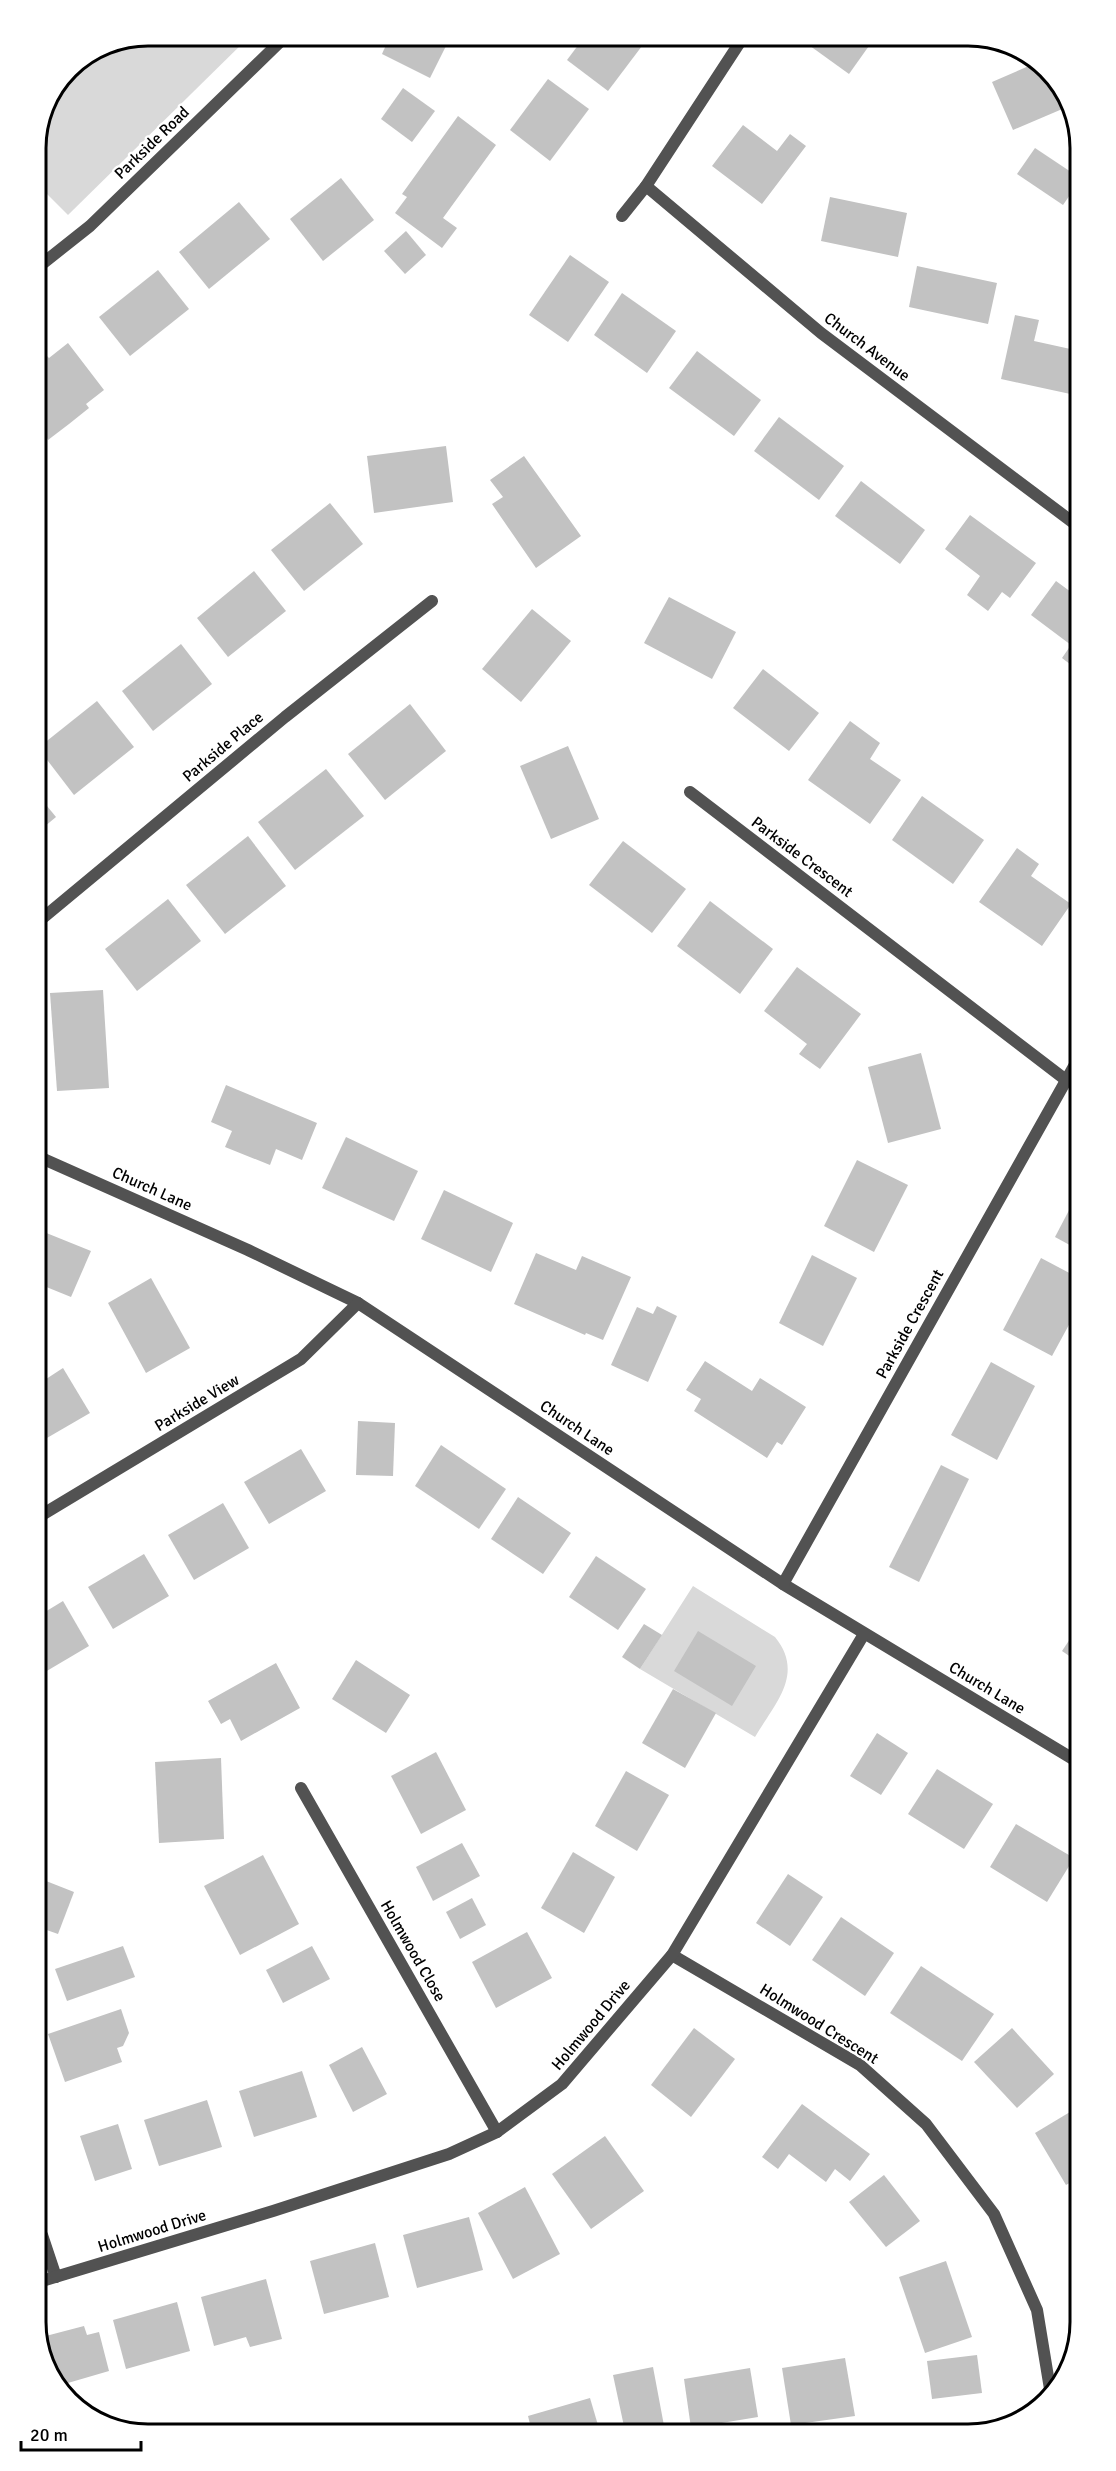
<svg xmlns="http://www.w3.org/2000/svg" width="1116" height="2471" viewBox="0 0 1116 2471" font-family="Signika,sans-serif">
<style>
.green{fill:#d9d9d9}
.building{fill:#c2c2c2}
.lines{fill:none;stroke-linecap:round;stroke-linejoin:round}
.street{stroke:#525252;stroke-width:12}
.labels{text-anchor:middle;dominant-baseline:central;stroke-width:4.5;stroke-linejoin:round;paint-order:stroke}
.street-label{font-size:16px;fill:#000;stroke:#fff}
.rim{fill:none;stroke:#000;stroke-width:3}
</style>
<rect width="100%" height="100%" fill="#fff"/>
<!-- green -->
<g class="green">
<path d="M149 36H250L68 215 36 183V142L69 69 106 44Z"/>
<path d="M693 1586 775 1637C805 1674 775 1703 755 1737L640 1669Z"/>
</g>
<!-- building -->
<g class="building">
<path d="M390 36H451L430 78 382 54Z"/>
<path d="M585 36H645L648 38 608 91 567 60Z"/>
<path d="M811 36H876L849 74 806 43Z"/>
<path d="M1038 62 1062 95 1067 107 1013 130 992 82Z"/>
<path d="M548 79 589 109 550 161 510 130Z"/>
<path d="M403 88 435 111 412 142 381 119Z"/>
<path d="M458 116 496 145 443 218 457 228 442 248 395 213 407 197 402 194Z"/>
<path d="M743 125 777 151 790 134 806 146 762 204 712 166Z"/>
<path d="M1035 148 1074 174V189L1063 205 1017 174Z"/>
<path d="M341 178 374 220 323 261 290 219Z"/>
<path d="M830 197 907 213 898 257 821 241Z"/>
<path d="M239 202 270 239 209 289 179 252Z"/>
<path d="M406 231 426 255 405 274 384 251Z"/>
<path d="M570 255 609 282 568 342 529 315Z"/>
<path d="M917 266 997 283 988 324 909 307Z"/>
<path d="M158 270 189 309 130 356 99 317Z"/>
<path d="M622 293 676 331 647 373 594 335Z"/>
<path d="M1015 315 1039 320 1034 341 1075 350V395L1001 379Z"/>
<path d="M68 343 104 390 86 404 89 408 69 424 48 440 46 436 37 443V363L46 355 49 358Z"/>
<path d="M697 351 761 400 734 436 669 388Z"/>
<path d="M779 417 844 466 819 500 754 451Z"/>
<path d="M446 446 453 502 374 513 367 456Z"/>
<path d="M524 456 581 536 536 568 492 504 503 497 490 480Z"/>
<path d="M861 481 925 530 900 564 835 516Z"/>
<path d="M330 503 363 544 304 591 271 550Z"/>
<path d="M970 515 1036 563 1010 598 1002 592 988 611 967 595 980 576 945 549Z"/>
<path d="M254 571 286 611 228 657 197 618Z"/>
<path d="M1056 581 1075 595V668L1062 658 1071 645 1031 615Z"/>
<path d="M669 597 736 632 712 679 644 643Z"/>
<path d="M532 609 571 641 521 702 482 669Z"/>
<path d="M181 644 212 684 153 731 122 691Z"/>
<path d="M763 669 819 713 789 751 733 708Z"/>
<path d="M97 701 134 747 74 795 38 748Z"/>
<path d="M410 704 446 751 385 800 348 754Z"/>
<path d="M850 721 880 743 870 759 901 780 870 824 808 780Z"/>
<path d="M568 746 599 819 551 839 520 766Z"/>
<path d="M326 769 364 816 295 870 258 822Z"/>
<path d="M38 795 56 817 38 832Z"/>
<path d="M922 796 984 840 953 884 892 840Z"/>
<path d="M248 836 286 886 225 934 186 885Z"/>
<path d="M623 841 686 889 652 933 589 885Z"/>
<path d="M1017 848 1039 864 1031 876 1071 904 1042 946 979 902Z"/>
<path d="M168 899 201 941 137 991 105 949Z"/>
<path d="M710 901 773 949 740 994 677 946Z"/>
<path d="M797 967 861 1014 820 1069 799 1054 807 1044 764 1011Z"/>
<path d="M103 990 109 1088 57 1091 50 993Z"/>
<path d="M921 1053 941 1129 888 1143 868 1067Z"/>
<path d="M226 1085 317 1123 302 1160 276 1149 270 1165 225 1147 232 1131 211 1122Z"/>
<path d="M346 1137 418 1171 394 1221 322 1188Z"/>
<path d="M857 1160 908 1185 874 1252 824 1226Z"/>
<path d="M444 1190 513 1223 491 1272 421 1239Z"/>
<path d="M1077 1195V1249L1055 1237Z"/>
<path d="M39 1230 91 1251 71 1297 39 1284Z"/>
<path d="M536 1253 576 1270 582 1256 631 1277 603 1340 586 1333 585 1335 514 1304Z"/>
<path d="M812 1255 857 1278 823 1346 779 1323Z"/>
<path d="M1041 1258 1077 1277V1310L1052 1356 1003 1330Z"/>
<path d="M151 1278 190 1348 146 1373 108 1303Z"/>
<path d="M657 1306 677 1316 648 1382 611 1365 637 1307 653 1314Z"/>
<path d="M705 1361 752 1391 760 1378 806 1407 782 1445 777 1442 767 1458 694 1411 701 1399 686 1390Z"/>
<path d="M991 1362 1035 1386 997 1460 951 1435Z"/>
<path d="M63 1368 90 1413 40 1442V1383Z"/>
<path d="M358 1421 395 1423 393 1476 356 1475Z"/>
<path d="M441 1445 506 1489 479 1529 415 1486Z"/>
<path d="M301 1449 326 1491 269 1524 244 1482Z"/>
<path d="M941 1465 969 1479 919 1582 889 1567Z"/>
<path d="M518 1497 571 1533 543 1574 491 1539Z"/>
<path d="M223 1503 249 1548 194 1580 168 1535Z"/>
<path d="M144 1554 169 1596 113 1629 88 1587Z"/>
<path d="M596 1556 646 1589 618 1630 569 1597Z"/>
<path d="M63 1601 89 1646 40 1675V1615Z"/>
<path d="M644 1624 662 1635 640 1669 622 1657Z"/>
<path d="M1078 1627V1662L1062 1651Z"/>
<path d="M698 1631 756 1666 732 1706 674 1671Z"/>
<path d="M356 1660 410 1695 386 1733 332 1699Z"/>
<path d="M276 1663 300 1708 241 1741 230 1719 221 1724 208 1701Z"/>
<path d="M673 1689 716 1713 685 1768 642 1743Z"/>
<path d="M877 1733 908 1753 881 1795 850 1776Z"/>
<path d="M436 1752 466 1810 421 1834 391 1776Z"/>
<path d="M221 1758 224 1839 159 1843 155 1762Z"/>
<path d="M937 1769 993 1804 964 1849 908 1814Z"/>
<path d="M626 1771 669 1795 637 1851 595 1826Z"/>
<path d="M1016 1824 1074 1858 1047 1902 990 1867Z"/>
<path d="M462 1843 480 1876 433 1901 416 1867Z"/>
<path d="M573 1852 615 1877 584 1933 541 1908Z"/>
<path d="M263 1855 299 1924 240 1955 204 1886Z"/>
<path d="M788 1874 823 1897 790 1946 756 1923Z"/>
<path d="M41 1879 74 1892 58 1934 41 1928Z"/>
<path d="M472 1898 486 1925 460 1939 446 1912Z"/>
<path d="M841 1917 894 1953 865 1996 812 1960Z"/>
<path d="M527 1932 552 1978 496 2008 472 1962Z"/>
<path d="M123 1946 135 1977 67 2001 55 1969Z"/>
<path d="M312 1946 330 1979 283 2003 266 1970Z"/>
<path d="M921 1966 994 2014 962 2061 890 2013Z"/>
<path d="M121 2009 129 2033 123 2046 117 2048 122 2062 65 2082 48 2034Z"/>
<path d="M694 2028 735 2059 691 2117 651 2085Z"/>
<path d="M1012 2028 1054 2074 1017 2108 974 2062Z"/>
<path d="M362 2047 387 2094 353 2112 329 2065Z"/>
<path d="M302 2071 317 2117 254 2137 239 2091Z"/>
<path d="M207 2100 222 2147 159 2166 144 2120Z"/>
<path d="M802 2104 870 2154 850 2181 835 2169 826 2182 789 2154 778 2169 762 2157Z"/>
<path d="M1075 2109 1079 2117 1080 2177 1066 2185 1035 2133Z"/>
<path d="M118 2124 132 2169 95 2181 80 2136Z"/>
<path d="M605 2136 644 2191 591 2229 552 2174Z"/>
<path d="M884 2175 920 2221 886 2247 849 2202Z"/>
<path d="M525 2187 560 2254 513 2279 478 2213Z"/>
<path d="M469 2217 483 2270 417 2288 403 2235Z"/>
<path d="M375 2243 389 2297 324 2314 310 2261Z"/>
<path d="M946 2261 972 2337 925 2353 899 2277Z"/>
<path d="M266 2279 282 2339 250 2347 246 2337 214 2346 201 2297Z"/>
<path d="M177 2302 190 2351 126 2369 113 2320Z"/>
<path d="M84 2326 87 2335 99 2332 109 2371 61 2385 42 2359V2337Z"/>
<path d="M977 2355 982 2393 932 2399 927 2361Z"/>
<path d="M845 2358 855 2416 791 2425 782 2368Z"/>
<path d="M653 2367 665 2431H625L613 2375Z"/>
<path d="M750 2368 758 2417 691 2428 684 2379Z"/>
<path d="M590 2398 600 2432H532L528 2416Z"/>
</g>
<g class="lines">
<!-- street -->
<g class="street">
<path d="M646 186 821 333 1075 524"/>
<path d="M622 216 646 186 744 36"/>
<path d="M37 268 90 226 286 36"/>
<path d="M690 792 1066 1080"/>
<path d="M38 922 285 717 432 601"/>
<path d="M39 1157 248 1250 358 1303 783 1584 1078 1762"/>
<path d="M40 1516 301 1359 358 1303"/>
<path d="M783 1584 1077 1061"/>
<path d="M301 1788 497 2132"/>
<path d="M672 1955 860 2065 926 2124 994 2214 1037 2310 1051 2395"/>
<path d="M42 2235 56 2277"/>
<path d="M42 2281 273 2211 449 2154 497 2132 562 2084 672 1955 864 1634"/>
</g>
</g>
<g class="labels">
<!-- street labels -->
<g class="street-label">
<text transform="translate(152 143) rotate(-44)">Parkside Road</text>
<text transform="translate(867 347) rotate(37)">Church Avenue</text>
<text transform="translate(223 747) rotate(-40)">Parkside Place</text>
<text transform="translate(802 857) rotate(37)">Parkside Crescent</text>
<text transform="translate(152 1189) rotate(24)">Church Lane</text>
<text transform="translate(910 1324) rotate(-61)">Parkside Crescent</text>
<text transform="translate(197 1403) rotate(-31)">Parkside View</text>
<text transform="translate(577 1428) rotate(34)">Church Lane</text>
<text transform="translate(987 1688) rotate(31)">Church Lane</text>
<text transform="translate(413 1951) rotate(60)">Holmwood Close</text>
<text transform="translate(819 2024) rotate(32)">Holmwood Crescent</text>
<text transform="translate(591 2025) rotate(-50)">Holmwood Drive</text>
<text transform="translate(152 2231) rotate(-17)">Holmwood Drive</text>
</g>
</g>
<!-- crop -->
<path d="M0 0H1116V2471H0ZM148 46H968A102 102 0 0 1 1070 148V2322A102 102 0 0 1 968 2424H148A102 102 0 0 1 46 2322V148A102 102 0 0 1 148 46Z" fill="#fff" fill-rule="evenodd"/>
<path class="rim" d="M148 46H968A102 102 0 0 1 1070 148V2322A102 102 0 0 1 968 2424H148A102 102 0 0 1 46 2322V148A102 102 0 0 1 148 46Z"/>
<!-- scale -->
<path d="M21 2441v9h120v-9" fill="none" stroke="#000000" stroke-width="3"/>
<text x="30" y="2441" font-size="18" fill="#000000" stroke="#ffffff" stroke-width="4.5" paint-order="stroke">20 m</text>
</svg>
